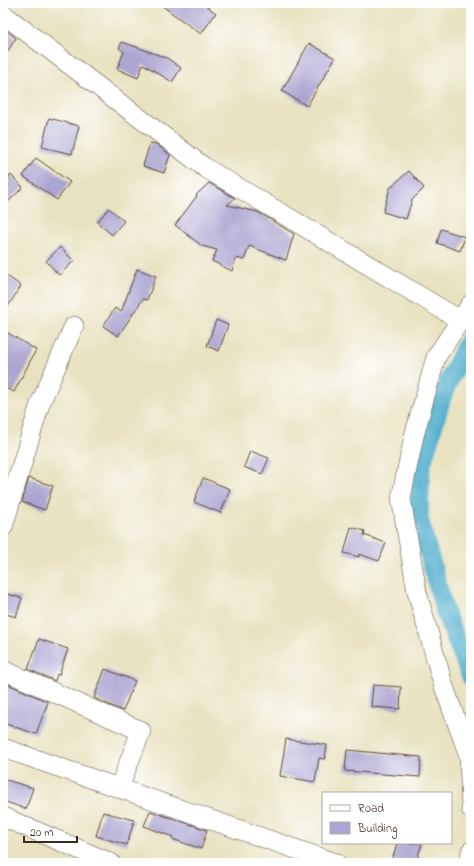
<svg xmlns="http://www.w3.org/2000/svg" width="474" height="866" viewBox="0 0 474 866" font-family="'Indie Flower',sans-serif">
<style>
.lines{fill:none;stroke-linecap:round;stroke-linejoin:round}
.canal{stroke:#4babca;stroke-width:19}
.building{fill:#ada5d1}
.minor-casing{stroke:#554636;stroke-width:20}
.minor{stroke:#fff;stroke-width:19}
</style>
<rect width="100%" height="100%" fill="#fff"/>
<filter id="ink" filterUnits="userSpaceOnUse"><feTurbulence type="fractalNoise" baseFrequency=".025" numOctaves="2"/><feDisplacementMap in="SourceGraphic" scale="8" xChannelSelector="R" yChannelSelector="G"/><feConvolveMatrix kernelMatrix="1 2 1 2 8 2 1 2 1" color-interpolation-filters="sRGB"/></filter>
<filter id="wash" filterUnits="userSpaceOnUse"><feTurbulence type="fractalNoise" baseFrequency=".012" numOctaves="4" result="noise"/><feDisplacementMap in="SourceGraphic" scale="16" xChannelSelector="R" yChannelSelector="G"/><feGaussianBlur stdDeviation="0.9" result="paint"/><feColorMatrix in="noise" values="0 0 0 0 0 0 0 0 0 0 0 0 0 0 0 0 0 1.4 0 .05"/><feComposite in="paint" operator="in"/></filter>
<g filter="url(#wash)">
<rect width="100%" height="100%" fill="#e8e2c0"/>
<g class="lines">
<!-- canal -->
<path class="canal" d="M471 335 444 391 421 467 419 518 445 612 471 677"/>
</g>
<g id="blocks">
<!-- building -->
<g class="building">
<path d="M158 3H202L216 13 201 34Z"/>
<path d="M3 28 16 38 3 59Z"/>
<path d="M122 42 167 58 181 68 172 82 143 64 138 78 117 69 124 52 119 48Z"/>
<path d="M309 43 335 58 307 106 282 91Z"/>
<path d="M49 118 79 126 72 154 42 147Z"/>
<path d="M150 143 156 144 170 155 164 173 143 166Z"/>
<path d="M36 158 70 182 57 200 23 176Z"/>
<path d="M409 171 424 188 412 200 406 219 383 212 390 188Z"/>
<path d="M11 175 23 187 3 207V182Z"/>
<path d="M209 183 235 198 227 205 258 212 294 234 286 260 249 246 244 260 236 258 232 271 212 261 217 250 202 246 175 225 197 196 196 195Z"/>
<path d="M109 208 124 221 112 235 97 222Z"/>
<path d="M441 229 465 237 460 251 437 243Z"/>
<path d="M60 247 74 261 59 275 46 261Z"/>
<path d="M137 269 156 276 147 300 143 299 118 336 103 326 115 308 121 312Z"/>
<path d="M3 273 21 286 3 314Z"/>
<path d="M216 320 228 325 219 351 207 346Z"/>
<path d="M3 330 36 350 14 392 3 387Z"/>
<path d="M250 451 269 458 262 474 244 467Z"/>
<path d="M29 478 53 486 45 510 22 502Z"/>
<path d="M203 478 230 489 221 513 194 502Z"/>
<path d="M351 527 365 531 364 535 386 543 379 561 359 554V557L344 553Z"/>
<path d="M3 593 22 598 16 617 3 613Z"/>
<path d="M39 639 68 649 59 675 57 674 55 681 28 669Z"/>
<path d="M105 669 135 681 123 711 94 698Z"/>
<path d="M3 682 48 702 36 734 3 723Z"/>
<path d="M373 685 401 687 400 709 371 707Z"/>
<path d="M286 739 327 745 325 759 319 758 315 782 280 776Z"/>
<path d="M347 750 421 757 420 777 345 771Z"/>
<path d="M3 779 33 788 26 809 3 801Z"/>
<path d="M150 811 207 830 201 849 172 839 173 837 144 826Z"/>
<path d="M103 812 134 820 127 845 96 836Z"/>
<path d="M397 843H422L416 863H403L392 860Z"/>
</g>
</g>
</g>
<g filter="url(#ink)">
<use href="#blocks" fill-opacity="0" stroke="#554636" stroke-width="1"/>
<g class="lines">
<!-- minor casing -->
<g class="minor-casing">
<g id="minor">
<path d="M3 14 204 167 460 320"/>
<path d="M471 304 436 357 414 436 401 498 417 592 443 684 469 756 471 809"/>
<path d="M3 527 40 404 74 326"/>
<path d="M3 670 141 731 119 788"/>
<path d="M3 748 336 863"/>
<path d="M3 817 111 863"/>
<path d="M469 863 471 851"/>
</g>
</g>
<!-- minor -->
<use href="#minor" class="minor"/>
</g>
</g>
<!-- margin -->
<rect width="474" height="866" fill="none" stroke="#fff" stroke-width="16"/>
<!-- legend -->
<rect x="322" y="792" width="130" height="52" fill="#ffffff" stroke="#b1aaa5"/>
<rect x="330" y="805" width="20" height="6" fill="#ffffff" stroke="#b1aaa5"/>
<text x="358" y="812" font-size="12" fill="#3b2a1e">Road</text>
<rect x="330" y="822" width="20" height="12" fill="#ada5d1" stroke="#b1aaa5"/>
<text x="358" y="832" font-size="12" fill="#3b2a1e">Building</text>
<!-- scale -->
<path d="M24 836v6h53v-6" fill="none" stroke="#3b2a1e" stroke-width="2"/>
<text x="30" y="836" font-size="12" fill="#3b2a1e" stroke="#ffffff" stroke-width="3" paint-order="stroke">20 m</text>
</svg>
